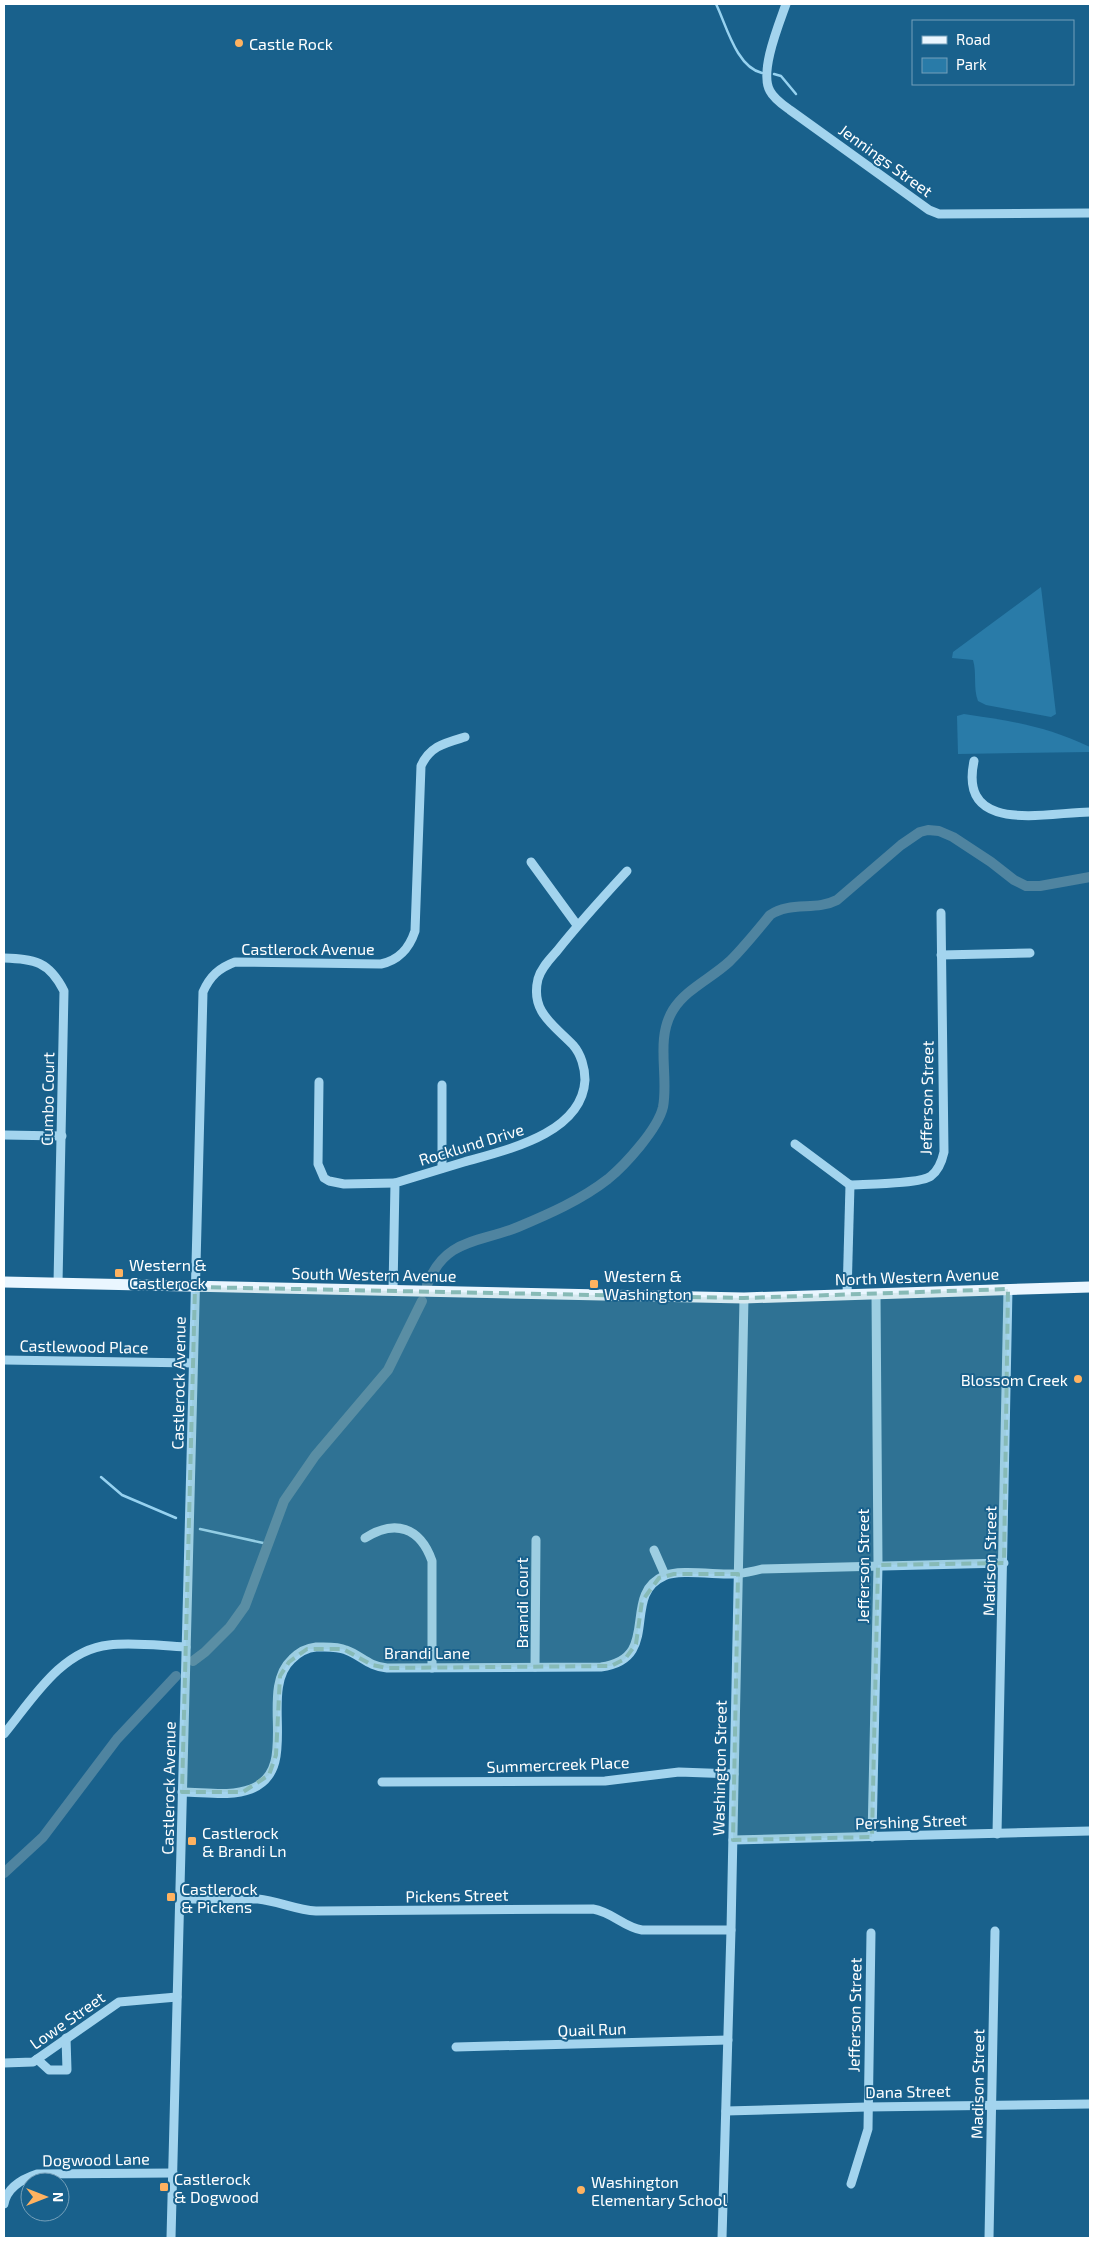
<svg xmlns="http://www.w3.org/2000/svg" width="1094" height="2242" viewBox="0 0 1094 2242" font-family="'Exo 2',sans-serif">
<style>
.green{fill:#297ba8}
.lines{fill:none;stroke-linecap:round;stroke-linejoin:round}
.stream{stroke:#96d2f0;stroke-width:2.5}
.canal{stroke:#4f84a0;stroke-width:10}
.minor{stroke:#a3d4ee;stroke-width:9}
.major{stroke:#eaf6ff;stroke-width:11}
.marked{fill:#87bab6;fill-opacity:0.2;stroke:#87bab6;stroke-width:4;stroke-dasharray:10 6;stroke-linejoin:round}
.poi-dot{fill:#ffb260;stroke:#19618c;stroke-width:2}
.labels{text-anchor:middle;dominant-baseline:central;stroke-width:4;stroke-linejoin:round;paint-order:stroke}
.poi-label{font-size:16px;fill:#fff;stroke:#19618c;text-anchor:start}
.street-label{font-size:16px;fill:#fff;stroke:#19618c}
</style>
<rect width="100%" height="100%" fill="#19618c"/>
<!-- green -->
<g class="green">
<path d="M1041 587 1056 714 1051 717 986 705 978 701C973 688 977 673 973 660L952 658 953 652Z"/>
<path d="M964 714C1012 721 1045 726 1090 747V752L958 754 957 716Z"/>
</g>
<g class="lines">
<!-- stream -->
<g class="stream">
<path d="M716 4C726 24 736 67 762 73"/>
<path d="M774 74 781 76 796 94"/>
<path d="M101 1477 122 1495 176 1518"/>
<path d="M200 1529 268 1544"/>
</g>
<!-- canal -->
<g class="canal">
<path d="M427 1285C445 1238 479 1243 518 1227 549 1214 581 1200 608 1179 625 1165 658 1129 663 1107 669 1076 655 1039 673 1010 686 989 712 978 730 961 744 947 757 931 770 915 790 901 816 911 837 900L901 845 920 832 928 830 939 831 953 837 991 862 1014 880 1026 886H1040L1090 877"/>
<path d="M193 1661 205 1652 230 1627 245 1606 284 1501 315 1456 388 1370 422 1301"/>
<path d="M4 1873 43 1837 117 1739 176 1676"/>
</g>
<!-- minor -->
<g class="minor">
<path d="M786 4C779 24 759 72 770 91 774 99 783 105 790 110L929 210 939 214 1090 213"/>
<path d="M974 761C958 836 1048 812 1090 812"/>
<path d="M531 862 577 925"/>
<path d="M941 955 1030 953"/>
<path d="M4 958C34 959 49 961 64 991L58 1283"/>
<path d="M319 1082 318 1164 324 1178 329 1181 344 1184 395 1183"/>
<path d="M442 1085V1168"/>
<path d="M4 1135 62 1136"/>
<path d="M795 1144 850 1185"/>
<path d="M850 1185C866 1184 921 1184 931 1176 939 1170 942 1161 944 1152L941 913"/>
<path d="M393 1290 395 1183C418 1176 441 1169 464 1162 506 1150 582 1134 585 1080 585 1068 581 1054 573 1045 554 1025 530 1012 538 979 541 968 550 959 557 951 579 923 603 897 627 871"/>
<path d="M847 1295 850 1185"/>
<path d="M4 1360 193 1363"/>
<path d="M365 1538C395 1519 420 1527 432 1561V1668"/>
<path d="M654 1550 665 1575"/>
<path d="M535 1667 536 1540"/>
<path d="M4 1734C32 1700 61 1650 109 1645 134 1642 161 1646 186 1647"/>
<path d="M382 1782 605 1781 679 1772 734 1774"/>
<path d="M182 1792C204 1792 231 1797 251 1789 302 1769 257 1691 292 1659 299 1652 306 1648 316 1647 325 1647 337 1646 346 1650 362 1656 368 1666 387 1668L601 1667C663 1659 620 1595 664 1576 678 1569 718 1575 736 1574 745 1573 754 1571 762 1569L1004 1563"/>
<path d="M997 1834 1008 1289"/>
<path d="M872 1837 878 1565 876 1294"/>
<path d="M733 1840 1090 1831"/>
<path d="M180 1899H258C278 1901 296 1910 316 1911L593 1909C612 1912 624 1927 642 1930H731"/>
<path d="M456 2047 728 2040"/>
<path d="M37 2059 49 2070H67L66 2038"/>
<path d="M4 2063 33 2062 119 2002 177 1997"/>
<path d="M726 2111 867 2107 1090 2104"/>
<path d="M851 2184 868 2129 871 1933"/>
<path d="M4 2204C7 2187 22 2179 37 2174L173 2173"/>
<path d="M171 2238 203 992C210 976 219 968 235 962L381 964C399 960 409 949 415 931L421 766C430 746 445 743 465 737"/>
<path d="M722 2238 731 1930 744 1298"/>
<path d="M989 2238 995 1931"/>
</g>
<!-- major -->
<path class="major" d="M4 1282 744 1298 1090 1287"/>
</g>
<!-- marked area -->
<path class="marked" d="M195 1287 744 1298 1008 1289 1004 1563 878 1565 872 1837 733 1840 738 1574H674L659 1578 642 1601 636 1644 625 1659 611 1666 387 1668 372 1665 343 1649H307L289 1662 280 1676 276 1755 269 1775 243 1792H182Z"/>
<!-- markers -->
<g class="poi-dot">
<circle cx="239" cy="43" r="5"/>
<rect x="114" y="1268" width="10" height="10" rx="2.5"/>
<rect x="589" y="1279" width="10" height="10" rx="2.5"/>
<circle cx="1078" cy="1379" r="5"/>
<rect x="187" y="1836" width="10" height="10" rx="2.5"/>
<rect x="166" y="1892" width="10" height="10" rx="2.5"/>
<rect x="159" y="2182" width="10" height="10" rx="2.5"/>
<circle cx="581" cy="2190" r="5"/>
</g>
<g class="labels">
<!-- poi labels -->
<g class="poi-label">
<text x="249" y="43">Castle Rock</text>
<text x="129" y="1264">Western &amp;<tspan x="129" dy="18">Castlerock</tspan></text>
<text x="604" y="1275">Western &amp;<tspan x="604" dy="18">Washington</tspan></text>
<text x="1068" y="1379" text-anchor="end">Blossom Creek</text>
<text x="202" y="1832">Castlerock<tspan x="202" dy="18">&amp; Brandi Ln</tspan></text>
<text x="181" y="1888">Castlerock<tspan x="181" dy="18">&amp; Pickens</tspan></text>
<text x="174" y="2178">Castlerock<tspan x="174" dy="18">&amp; Dogwood</tspan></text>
<text x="591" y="2181">Washington<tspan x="591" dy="18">Elementary School</tspan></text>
</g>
<!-- street labels -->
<g class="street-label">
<text transform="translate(886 160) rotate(36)">Jennings Street</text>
<text x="308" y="948">Castlerock Avenue</text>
<text transform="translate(926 1098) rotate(-89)">Jefferson Street</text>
<text transform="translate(47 1099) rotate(-89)">Cumbo Court</text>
<text transform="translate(471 1144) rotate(-17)">Rocklund Drive</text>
<text transform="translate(374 1274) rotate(1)">South Western Avenue</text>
<text transform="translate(917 1276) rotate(-2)">North Western Avenue</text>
<text transform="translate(84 1346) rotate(1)">Castlewood Place</text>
<text transform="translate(178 1383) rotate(-89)">Castlerock Avenue</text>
<text transform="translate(989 1561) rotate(-89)">Madison Street</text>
<text transform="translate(862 1566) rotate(-90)">Jefferson Street</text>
<text transform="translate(521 1603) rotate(-90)">Brandi Court</text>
<text x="427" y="1652">Brandi Lane</text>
<text transform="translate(558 1764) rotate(-2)">Summercreek Place</text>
<text transform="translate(719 1768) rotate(-89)">Washington Street</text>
<text transform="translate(168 1788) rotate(-89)">Castlerock Avenue</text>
<text transform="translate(911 1821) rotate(-2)">Pershing Street</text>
<text transform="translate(457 1895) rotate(-1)">Pickens Street</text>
<text transform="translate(854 2015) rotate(-89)">Jefferson Street</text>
<text transform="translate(67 2020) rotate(-35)">Lowe Street</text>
<text transform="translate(592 2029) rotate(-2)">Quail Run</text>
<text transform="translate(977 2084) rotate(-89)">Madison Street</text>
<text transform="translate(908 2091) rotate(-1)">Dana Street</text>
<text transform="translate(96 2159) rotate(-1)">Dogwood Lane</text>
</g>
</g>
<!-- border -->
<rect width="1094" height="2242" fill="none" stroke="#ffffff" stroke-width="10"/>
<!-- legend -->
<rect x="912" y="20" width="162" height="65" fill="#19618c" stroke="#75a0ba"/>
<rect x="922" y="36" width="25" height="8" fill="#eaf6ff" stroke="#75a0ba"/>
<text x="956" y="45" font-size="15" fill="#ffffff">Road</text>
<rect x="922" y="58" width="25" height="15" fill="#297ba8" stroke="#75a0ba"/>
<text x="956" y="70" font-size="15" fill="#ffffff">Park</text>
<!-- north arrow -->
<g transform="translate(45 2197) rotate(90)"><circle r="24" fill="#19618c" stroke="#75a0ba"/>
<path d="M0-4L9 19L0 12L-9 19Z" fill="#ffb260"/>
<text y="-8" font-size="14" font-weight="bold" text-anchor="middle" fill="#ffffff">N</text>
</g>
</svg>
